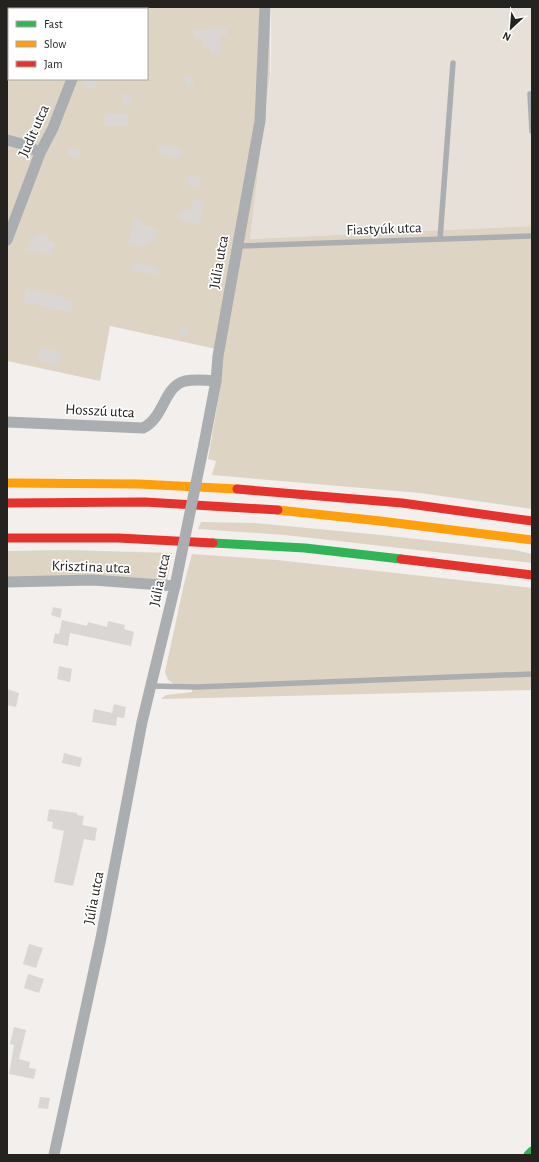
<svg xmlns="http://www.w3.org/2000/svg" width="539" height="1162" viewBox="0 0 539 1162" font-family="'Alegreya Sans',sans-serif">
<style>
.built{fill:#e6e0d8}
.green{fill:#ded4c3;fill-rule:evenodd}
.building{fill:#d9d6d4}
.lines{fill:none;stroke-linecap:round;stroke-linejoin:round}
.lane{stroke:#abaeb0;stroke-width:5.5}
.street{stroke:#abaeb0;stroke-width:11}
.fast{stroke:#30b455;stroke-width:9}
.slow{stroke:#ff9f0a;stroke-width:9}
.jam{stroke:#e5322d;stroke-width:9}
.street-bridge{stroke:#abaeb0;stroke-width:11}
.labels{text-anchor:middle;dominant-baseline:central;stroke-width:3.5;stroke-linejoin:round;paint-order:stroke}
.street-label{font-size:15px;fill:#242320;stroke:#fff}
</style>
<rect width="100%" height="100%" fill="#f2efec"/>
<!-- built -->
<path class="built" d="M271 7H532V226L250 239 271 71Z"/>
<!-- green -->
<g class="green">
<path d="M7 7H270V74L250 239 532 226V509L420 493 212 475 216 461 208 459 219 395 221 350 110 326 100 381 7 361ZM9 9H147V79H9Z"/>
<path d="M201 522 255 523 381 535 515 550 532 554V563L285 535 198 529Z"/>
<path d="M66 550 172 553 167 582H7V551Z"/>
<path d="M192 554 277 560 532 588V690L161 699 166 695 192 692V685L174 684 168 680 165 672 184 584Z"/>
</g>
<!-- building -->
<g class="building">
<path d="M227 28V36H220L221 54 211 55 209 48H203V38L194 39 193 30Z"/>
<path d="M193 75 194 86H186L185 76Z"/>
<rect x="83" y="79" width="13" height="9"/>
<path d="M123 94H132V104L123 105Z"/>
<path d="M105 113 128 114V126H105Z"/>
<path d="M160 144 182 149 179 159 157 154Z"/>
<path d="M69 148 81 150 79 158 67 156Z"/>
<path d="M188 175 201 178 199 188 186 185Z"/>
<path d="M193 199 204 202 200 225 180 221 181 220 178 219 180 210H189Z"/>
<path d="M134 218 142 219 141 225 158 228 155 243 147 242 145 248 128 244Z"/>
<path d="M36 233 49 236 48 241 55 242 52 255 27 250 30 237 35 238Z"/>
<path d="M131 262 159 267 158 275 130 270Z"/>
<path d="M26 289 64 297V299L73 301 70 312 23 302Z"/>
<path d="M181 327 189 329 188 336 179 334Z"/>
<path d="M41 347 62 353 58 366 37 360Z"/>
<path d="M53 607 62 609 60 618 51 615Z"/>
<path d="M62 620 87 626 88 622 107 627 108 621 125 625 124 629 134 632 131 646 70 633 68 646 53 643 55 633 59 634Z"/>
<path d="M59 666 72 669 70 682 57 679Z"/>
<path d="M7 689 19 693 16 707 7 705Z"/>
<path d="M114 704 126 707 124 718 117 717 116 726 92 722 94 709 112 713Z"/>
<path d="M64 753 82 758 80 767 62 763Z"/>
<path d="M49 809 77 813V815L84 816 82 825 97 828 95 841 84 839 73 886 54 882 64 831 52 828 53 822 47 821Z"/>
<path d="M29 944 43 948 36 968 23 964Z"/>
<path d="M28 974 44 979 39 993 24 988Z"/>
<path d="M14 1027 26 1030 19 1059 30 1062 29 1068 36 1069 34 1079 9 1074 14 1045 10 1044Z"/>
<path d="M40 1097 50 1098 48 1109 38 1108Z"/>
</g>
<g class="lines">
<!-- lane -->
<g class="lane">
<path d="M530 94 532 131"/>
<path d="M440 239 453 63"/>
<path d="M238 246 532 236"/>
<path d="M152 686 196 687 532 674"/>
</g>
<!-- street -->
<g class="street">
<path d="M99 9 100 7"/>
<path d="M7 140 26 145 40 153"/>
<path d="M7 240 40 153 53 128 72 79"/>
<path d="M7 422 143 428C165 417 163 387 185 381 195 379 206 380 216 381"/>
<path d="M204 444 216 381 218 356 260 121 265 7"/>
<path d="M7 582 93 580 175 586 142 722 101 938 54 1155"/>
</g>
<!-- fast -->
<g class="fast">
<path d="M213 543 305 548 401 559"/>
<path d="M528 1155 532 1151"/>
</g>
<!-- slow -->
<g class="slow">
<path d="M7 483 139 484 237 489"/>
<path d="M278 510 380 521 532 540"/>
</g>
<!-- jam -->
<g class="jam">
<path d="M237 489 402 503 532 521"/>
<path d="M7 503 145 502 278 510"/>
<path d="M7 538H118L213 543"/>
<path d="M401 559 532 575"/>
</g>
<!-- street-bridge -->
<path class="street-bridge" d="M175 586 204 444"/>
</g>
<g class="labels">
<!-- street labels -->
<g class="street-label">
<text transform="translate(34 131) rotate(-66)">Judit utca</text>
<text transform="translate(384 229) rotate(-2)">Fiastyúk utca</text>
<text transform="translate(219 262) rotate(-80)">Júlia utca</text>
<text transform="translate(100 411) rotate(3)">Hosszú utca</text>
<text transform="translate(91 567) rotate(2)">Krisztina utca</text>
<text transform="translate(160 580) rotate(-78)">Júlia utca</text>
<text transform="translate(94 898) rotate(-79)">Júlia utca</text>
</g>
</g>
<!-- border -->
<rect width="539" height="1162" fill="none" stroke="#242320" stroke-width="16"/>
<!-- legend -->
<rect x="8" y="8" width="140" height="72" fill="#ffffff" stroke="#a7a7a6"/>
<rect x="16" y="21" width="20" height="6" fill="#30b455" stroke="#a7a7a6"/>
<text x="44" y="28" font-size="12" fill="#242320">Fast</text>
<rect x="16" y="41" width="20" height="6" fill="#ff9f0a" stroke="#a7a7a6"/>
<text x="44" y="48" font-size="12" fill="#242320">Slow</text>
<rect x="16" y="61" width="20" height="6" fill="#e5322d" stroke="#a7a7a6"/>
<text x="44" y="68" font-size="12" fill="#242320">Jam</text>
<!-- north arrow -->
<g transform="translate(511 28) rotate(206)" stroke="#ffffff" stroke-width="3" paint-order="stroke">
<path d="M0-3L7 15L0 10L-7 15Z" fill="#242320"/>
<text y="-6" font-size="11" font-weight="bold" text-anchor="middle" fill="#242320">N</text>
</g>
</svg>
